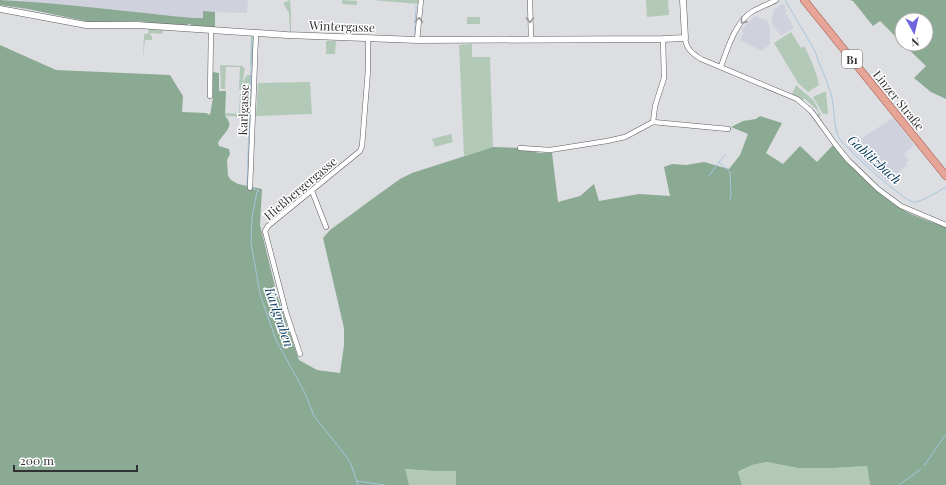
<svg xmlns="http://www.w3.org/2000/svg" width="946" height="485" viewBox="0 0 946 485" font-family="'Playfair Display',serif">
<style>
.built{fill:#cfd2dd}
.green{fill:#b3c9b8}
.forest{fill:#8baa93}
.lines{fill:none;stroke-linecap:round;stroke-linejoin:round}
.stream{stroke:#a6c5dd;stroke-width:1}
.street-casing{stroke:#5d5d61;stroke-width:5.5}
.secondary-casing{stroke:#5d5d61;stroke-width:7}
.primary-casing{stroke:#9c5547;stroke-width:8}
.street{stroke:#fff;stroke-width:4.5}
.secondary{stroke:#fff;stroke-width:6}
.primary{stroke:#e6a597;stroke-width:7}
.oneway{stroke:#989899}
.labels{text-anchor:middle;dominant-baseline:central;stroke-width:3;stroke-linejoin:round;paint-order:stroke}
.shield{fill:#fff;stroke:#6f6f70;stroke-width:1}
.shield-label{font-size:11px;font-weight:bold;fill:#313133}
.street-label{font-size:12px;fill:#313133;stroke:#fff}
.water-label{font-size:13px;font-style:italic;fill:#003455;stroke:#fff}
</style>
<rect width="100%" height="100%" fill="#dddee2"/>
<!-- built -->
<g class="built">
<path d="M0 0H248L247 13 215 12V27L150 23 139 21 90 22 28 9 0 5Z"/>
<path d="M784 4 787 11 785 12 794 28 781 36 772 24V18L775 8H779L778 6Z"/>
<path d="M755 16 767 20 770 26V44L762 51 740 40 744 32 741 30Z"/>
<path d="M893 118 914 145 904 154 909 161 906 163 907 165 888 182 848 147Z"/>
</g>
<!-- green -->
<g class="green">
<path d="M290 0 291 13V32H290L289 13 283 3Z"/>
<path d="M342 0 357 1V5L342 4Z"/>
<path d="M372 0H418V4Z"/>
<path d="M646 0H668L669 15 647 17Z"/>
<rect x="467" y="17" width="13" height="7"/>
<path d="M149 29 163 30 162 34 151 33 150 35 152 36V40H145L143 58 144 34H148Z"/>
<path d="M791 32 801 48 804 46C811 59 816 71 819 85L808 92 798 83 774 43Z"/>
<path d="M251 36 254 37V44H253V66H250Z"/>
<path d="M326 41H336L335 54H326Z"/>
<path d="M472 44V57H490L493 147 464 156 459 45Z"/>
<path d="M220 65 243 66V68H245L241 90 239 89 240 67H226L225 89H221Z"/>
<path d="M247 75H253V78L251 79V96L252 97 251 128H248L249 117 225 116V113L239 114 240 93H246V90L244 89 243 81Z"/>
<path d="M310 82 312 114 256 116 258 83Z"/>
<path d="M796 85 814 101 821 115 819 117 817 115 819 114 818 111 805 99 802 100 792 94Z"/>
<path d="M826 91 828 114H823L813 97Z"/>
<path d="M451 134 453 142 435 147 432 139Z"/>
<path d="M767 462 798 468H834L867 466 870 485H742L738 473 752 465Z"/>
<path d="M404 469 434 471H456V485H409Z"/>
</g>
<!-- forest -->
<g class="forest">
<path d="M0 0C65 3 129 12 193 18H203V11L215 12V27L191 26V24H188L187 26 150 23 139 21 90 22 28 9 0 5Z"/>
<path d="M850 0H946V99L931 92 914 78 926 66 903 44H926V20H902V43L880 21 873 26 853 1Z"/>
<path d="M0 45 56 70 170 75 183 96 182 112 206 113 210 115 213 98V72L219 73V91H226L225 116C236 127 223 133 218 143L219 146 229 149 230 154 227 160 228 176 231 180 238 184 262 189 260 225 277 295 299 360 317 370 340 373 344 345V328L323 238 330 230 375 197 400 179 412 173 493 147 521 148 519 149 540 153H552L558 202 580 196 594 184 599 201 639 194 670 196 664 167 672 164 686 165 704 162 729 169 740 155 748 134 731 127 743 121 756 119 760 116 782 123 766 153 783 164 800 146 817 162 833 145C855 171 880 199 911 214 922 219 935 223 946 227V485H870L867 466 834 468H798L767 462 752 465 738 472 742 485H456V471H434L405 469 409 485H0Z"/>
</g>
<g class="lines">
<!-- stream -->
<g class="stream">
<path d="M785 0 815 51C819 66 827 79 831 94 835 108 833 123 838 136 841 145 905 202 913 202 921 203 938 191 946 187"/>
<path d="M416 8V6"/>
<path d="M415 24 416 10"/>
<path d="M415 35V26"/>
<path d="M725 155 719 162 730 172 731 195 730 200"/>
<path d="M709 176 719 162"/>
<path d="M249 187 247 185 252 38"/>
<path d="M252 188 259 191 257 192 252 217 251 243 260 294 276 340 305 393 314 416 346 456 351 464 358 485"/>
<path d="M924 466 946 434"/>
<path d="M357 481 385 485"/>
<path d="M899 485 921 469"/>
</g>
<!-- street casing -->
<g class="street-casing">
<g id="street">
<path d="M530 0 531 39"/>
<path d="M685 38C686 49 693 54 701 59L797 99 811 111 817 119 835 144 848 160 878 189 901 206 946 225"/>
<path d="M417 40 421 0"/>
<path d="M721 66C728 48 735 22 753 11 760 7 769 4 776 0"/>
<path d="M210 96 211 30"/>
<path d="M653 122 655 106 664 78 663 39"/>
<path d="M653 122 728 129"/>
<path d="M520 148 550 150 607 141 625 137 653 122"/>
<path d="M250 188 256 33"/>
<path d="M312 191 326 227"/>
<path d="M300 354 286 312 265 231 268 226 360 151 362 146 368 70V38"/>
</g>
</g>
<!-- secondary casing -->
<g class="secondary-casing">
<path id="secondary" d="M0 9 86 25H137L287 35 417 40 663 39 685 38 683 0"/>
</g>
<!-- primary casing -->
<g class="primary-casing">
<path id="primary" d="M804 0 946 176"/>
</g>
<!-- street -->
<use href="#street" class="street"/>
<!-- secondary -->
<use href="#secondary" class="secondary"/>
<!-- primary -->
<use href="#primary" class="primary"/>
</g>
<!-- one-way arrows -->
<defs><path id="oneway-chevron" d="M-2-3.5L2.5 0L-2 3.5" fill="none" stroke-width="1.6" stroke-linecap="round" stroke-linejoin="round"/></defs>
<g class="oneway">
<use href="#oneway-chevron" transform="translate(419 20) rotate(-85)"/>
<use href="#oneway-chevron" transform="translate(530 20) rotate(88)"/>
<use href="#oneway-chevron" transform="translate(743 21) rotate(129)"/>
</g>
<g class="labels">
<!-- shield labels -->
<rect class="shield" x="842" y="50" width="20" height="18" rx="3"/>
<g class="shield-label">
<text x="852" y="59">B1</text>
</g>
<!-- street labels -->
<g class="street-label">
<text transform="translate(342 26) rotate(2)">Wintergasse</text>
<text transform="translate(899 100) rotate(51)">Linzer Straße</text>
<text transform="translate(243 110) rotate(-88)">Karlgasse</text>
<text transform="translate(300 188) rotate(-40)">Hießbergergasse</text>
</g>
<!-- water labels -->
<g class="water-label">
<text transform="translate(875 159) rotate(42)">Gablitzbach</text>
<text transform="translate(280 317) rotate(71)">Karlgraben</text>
</g>
</g>
<!-- north arrow -->
<g transform="translate(914 32) rotate(172)"><circle r="19" fill="#ffffff" stroke="#adadad"/>
<path d="M0-3L7 15L0 10L-7 15Z" fill="#6e65df"/>
<text y="-6" font-size="11" font-weight="bold" text-anchor="middle" fill="#313133">N</text>
</g>
<!-- scale -->
<path d="M14 465v6h123v-6" fill="none" stroke="#313133" stroke-width="2"/>
<text x="20" y="465" font-size="12" fill="#313133" stroke="#ffffff" stroke-width="3" paint-order="stroke">200 m</text>
</svg>
